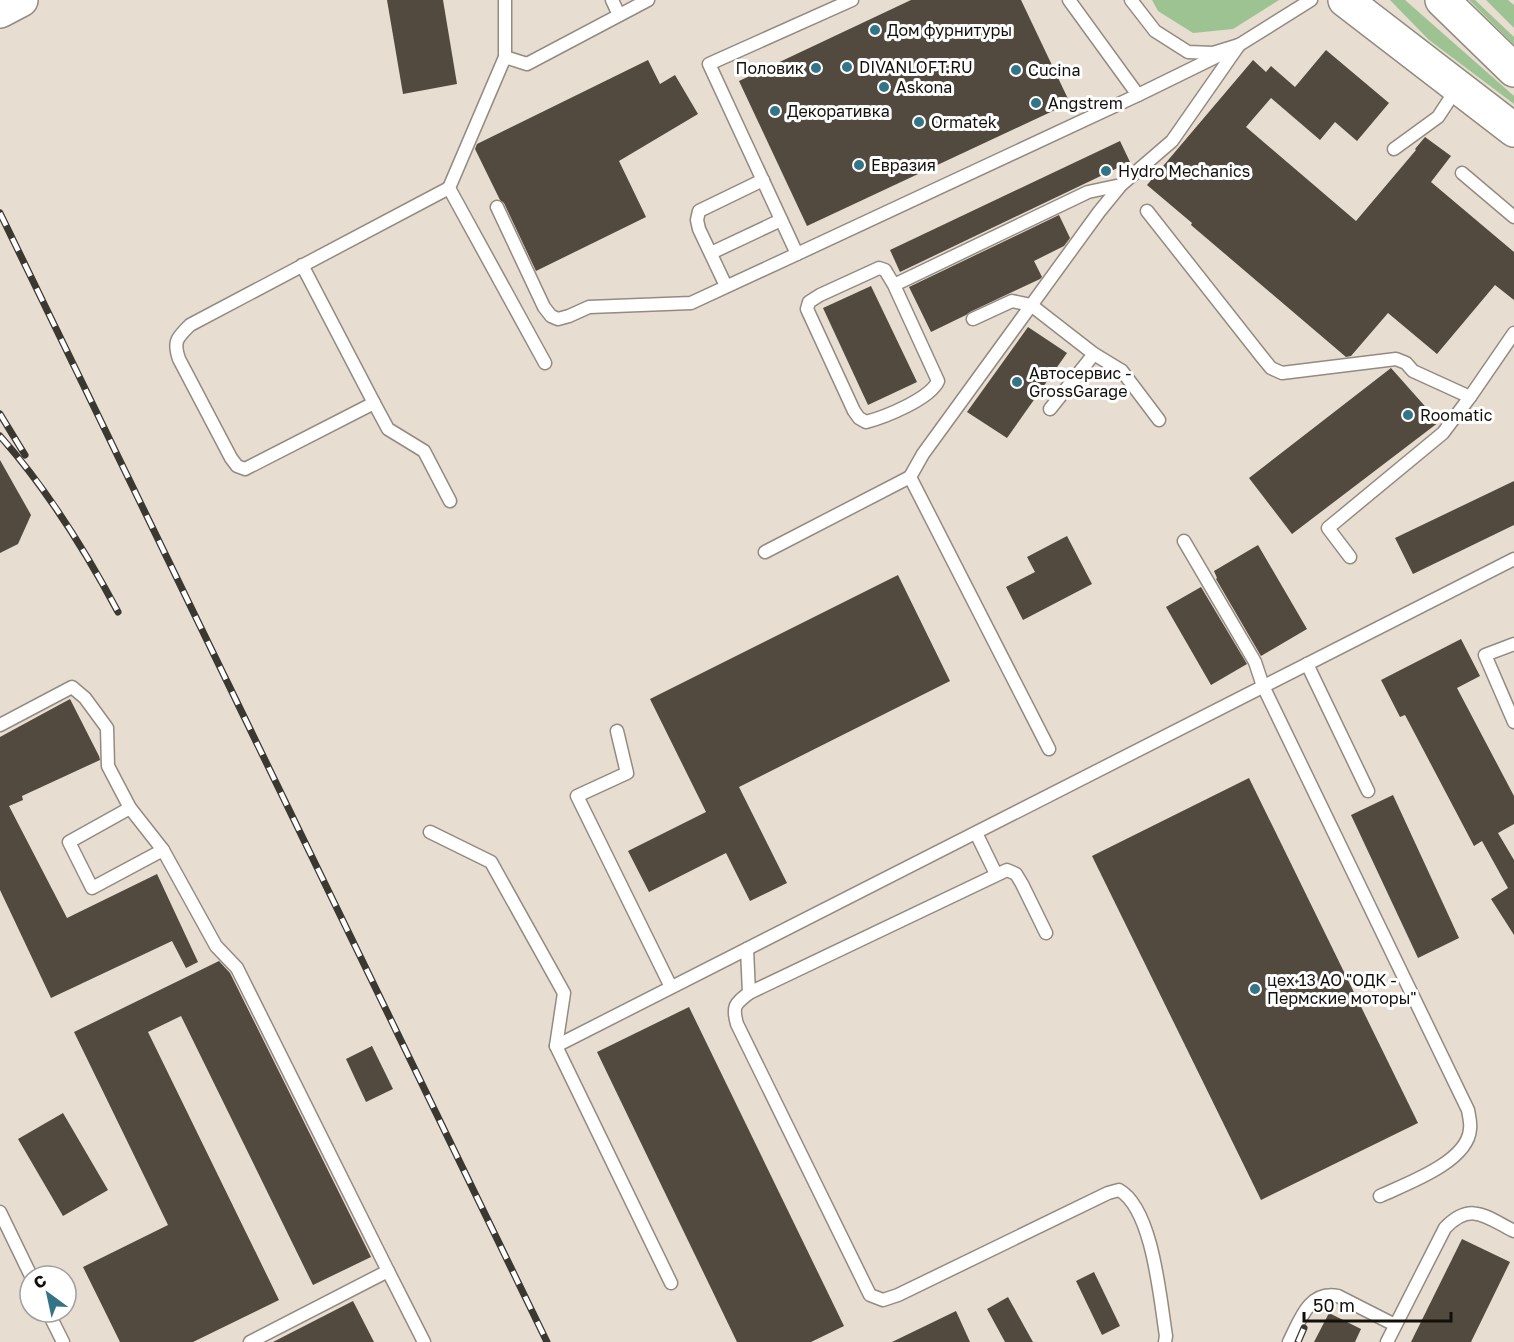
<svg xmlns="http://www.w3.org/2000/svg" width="1514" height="1342" viewBox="0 0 1514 1342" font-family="'Golos Text',sans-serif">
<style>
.green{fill:#9dc392}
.building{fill:#524a3f}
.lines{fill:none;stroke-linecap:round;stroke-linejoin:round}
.lane-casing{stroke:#948b80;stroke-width:15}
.secondary-casing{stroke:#948b80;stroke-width:36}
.primary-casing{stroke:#948b80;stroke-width:36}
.lane{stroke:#fff;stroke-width:12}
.secondary{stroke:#fff;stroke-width:33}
.primary{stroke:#fff;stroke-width:33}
.rail-casing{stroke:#3b3731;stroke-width:7}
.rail{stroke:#fff;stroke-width:4.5;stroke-dasharray:14;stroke-linecap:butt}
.poi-dot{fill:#337487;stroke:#fff;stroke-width:2}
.labels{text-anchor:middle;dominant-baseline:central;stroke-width:6;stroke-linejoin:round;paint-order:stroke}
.poi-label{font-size:16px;fill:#13100b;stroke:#fff;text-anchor:start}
</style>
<rect width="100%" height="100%" fill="#e7ddd0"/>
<!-- green -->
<g class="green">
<path d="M1152 0H1279L1233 29 1193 33 1158 11Z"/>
<path d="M1390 0H1405L1514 96V104L1429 40Z"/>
<path d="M1469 0H1475L1514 37V45Z"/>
<path d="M1486 0H1508L1514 5V28Z"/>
</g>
<!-- building -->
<g class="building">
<path d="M387 0H443L457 84 403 94Z"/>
<path d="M911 0H1021L1070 103 807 226 739 81Z"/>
<path d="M1326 50 1389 103 1357 141 1335 122 1320 140 1271 98 1246 127 1356 221 1416 150 1415 149 1425 137 1451 156 1431 182 1514 252V300L1495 285 1437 354 1388 313 1351 356 1346 357 1191 225 1192 223 1147 185 1253 60 1266 72 1271 66 1295 87Z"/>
<path d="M648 60 660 84 675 75 698 114 619 161 646 217 536 271 504 203 500 200 475 149 477 144Z"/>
<path d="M1120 141 1130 162 900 272 890 250Z"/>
<path d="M1059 215 1070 238 1064 246 1034 261 1042 277 1040 279 970 312 966 315 931 332 909 287Z"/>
<path d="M871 286 917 382 868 405 823 308Z"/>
<path d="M1028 327 1067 353 1007 438 967 412Z"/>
<path d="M1391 368 1439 422 1292 534 1249 478Z"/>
<path d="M0 460 31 515 18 544 0 553Z"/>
<path d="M1514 481V525L1413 574 1395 538Z"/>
<path d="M1067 536 1092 584 1023 620 1006 587 1035 572 1027 557Z"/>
<path d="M1258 545 1307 629 1261 656 1216 579 1217 578 1214 571Z"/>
<path d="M898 575 950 681 739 787 787 883 750 901 726 853 649 892 628 851 706 812 650 699Z"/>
<path d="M1201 587 1247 664 1211 685 1166 607Z"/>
<path d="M1461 639 1480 676 1457 688 1514 796V824L1498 833 1514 860V935L1491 899 1508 888 1482 841 1474 846 1405 715 1400 717 1381 680Z"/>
<path d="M70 699 99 756 100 760 22 796 23 800 9 806 67 918 157 874 198 962 186 968 172 941 51 998 0 890V737Z"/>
<path d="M1249 778 1418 1123 1261 1200 1092 856Z"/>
<path d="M1393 795 1459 938 1418 958 1351 815Z"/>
<path d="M219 961 230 973 371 1257 313 1285 181 1016 148 1032 279 1300 193 1342H120L83 1267 168 1225 74 1032Z"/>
<path d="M689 1007 844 1326 811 1342H737L597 1052Z"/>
<path d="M372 1046 393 1089 366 1102 346 1059Z"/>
<path d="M63 1113 108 1190 63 1216 18 1139Z"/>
<path d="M1462 1239 1510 1262 1471 1342H1411Z"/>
<path d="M1094 1272 1120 1326 1102 1335 1076 1281Z"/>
<path d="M1008 1297 1033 1342H1005L987 1309Z"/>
<path d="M353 1301 374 1342H273Z"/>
<path d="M956 1311 970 1342H892Z"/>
<path d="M1329 1313 1361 1329 1355 1342H1314Z"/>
</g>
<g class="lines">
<!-- lane casing -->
<g class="lane-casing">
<g id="lane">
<path d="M505 0V57L449 188 545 363"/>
<path d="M612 0 619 15"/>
<path d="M852 0 709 64 797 254 1138 95"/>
<path d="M1069 0 1138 95 1238 46"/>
<path d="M1131 0 1155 31 1188 52 1213 53 1239 45 1311 0"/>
<path d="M505 57 527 64 648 0"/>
<path d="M1394 149 1438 117 1457 88"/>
<path d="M1462 173 1514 217"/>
<path d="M497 207 544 307 551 316 558 319 569 316 589 307 691 303 797 254"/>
<path d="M1147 211 1262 357 1271 368 1282 373 1396 359 1406 363 1413 371 1470 397 1514 333"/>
<path d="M711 253 781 220"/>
<path d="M302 265 374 403 245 469 237 466 231 458 179 359C173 341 177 338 190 325L449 188"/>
<path d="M894 285 885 270 879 268 820 295 809 302 807 309 854 411 859 418 866 422C885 417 930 399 938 381L894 285 1088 192 1121 185 1172 141 1239 45"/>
<path d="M726 286 699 229 697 220 699 211 763 180"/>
<path d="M973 319 1012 301 1031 305 1094 354 1122 371 1159 420"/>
<path d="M374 403 388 429 424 451 450 501"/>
<path d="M1050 409 1094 354"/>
<path d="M1184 541 1255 662 1263 686 1468 1110C1469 1116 1471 1123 1470 1129 1468 1162 1406 1184 1380 1196"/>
<path d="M765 552 910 477"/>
<path d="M1350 557 1328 528 1443 433 1470 397"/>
<path d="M1514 644 1485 655 1514 722"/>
<path d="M1307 664 1368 791"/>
<path d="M0 725 72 687 85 698 107 728 108 766 130 808 69 842 92 888 163 850 216 946 237 968 388 1271"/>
<path d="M617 731 627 773 577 796 671 987"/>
<path d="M1049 749 910 477 923 454 1099 212 1121 185"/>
<path d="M130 808 163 850"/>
<path d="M430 832 491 862 564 993 556 1046"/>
<path d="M976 833 996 874"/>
<path d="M747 949 749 993C735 1004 732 1006 737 1024L870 1295 883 1300 898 1295 1108 1193 1119 1190C1153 1209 1160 1299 1166 1336L1165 1342"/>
<path d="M749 993 1007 870 1016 874 1022 884 1046 933"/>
<path d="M0 1212 31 1276"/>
<path d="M671 1283 556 1046 1514 559"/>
<path d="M48 1312 63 1342"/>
<path d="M250 1342 388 1271 424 1342"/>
<path d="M1289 1342C1300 1320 1309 1290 1338 1296L1395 1325"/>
<path d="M1387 1342 1445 1228C1471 1201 1486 1217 1514 1231"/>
</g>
</g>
<!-- secondary casing -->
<g class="secondary-casing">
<path id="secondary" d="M0 11 21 0"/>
</g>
<!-- primary casing -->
<g class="primary-casing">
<g id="primary">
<path d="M1345 0 1514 130"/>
<path d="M1442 0 1514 70"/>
</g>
</g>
<!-- lane -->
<use href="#lane" class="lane"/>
<!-- secondary -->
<use href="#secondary" class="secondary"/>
<!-- primary -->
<use href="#primary" class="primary"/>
<!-- rail casing -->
<g class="rail-casing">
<g id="rail">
<path d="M0 213 547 1342"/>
<path d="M0 414 25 455"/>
<path d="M0 436C47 489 85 550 118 612"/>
<path d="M1298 1342 1304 1328"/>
</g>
</g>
<!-- rail -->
<use href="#rail" class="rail"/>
</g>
<!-- markers -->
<g class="poi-dot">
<circle cx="875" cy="30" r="6"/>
<circle cx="847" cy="67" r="6"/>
<circle cx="816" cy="68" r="6"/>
<circle cx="1016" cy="70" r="6"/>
<circle cx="884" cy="87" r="6"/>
<circle cx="1036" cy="103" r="6"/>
<circle cx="775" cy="111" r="6"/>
<circle cx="919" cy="122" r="6"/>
<circle cx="859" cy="165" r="6"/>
<circle cx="1106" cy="171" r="6"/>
<circle cx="1017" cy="382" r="6"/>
<circle cx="1408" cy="415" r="6"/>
<circle cx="1255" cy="989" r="6"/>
</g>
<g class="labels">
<!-- poi labels -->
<g class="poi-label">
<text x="887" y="30">Дом фурнитуры</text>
<text x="859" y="67">DIVANLOFT.RU</text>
<text x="804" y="68" text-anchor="end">Половик</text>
<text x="1028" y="70">Cucina</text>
<text x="896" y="87">Askona</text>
<text x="1048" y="103">Angstrem</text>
<text x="787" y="111">Декоративка</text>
<text x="931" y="122">Ormatek</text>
<text x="871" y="165">Евразия</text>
<text x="1118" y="171">Hydro Mechanics</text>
<text x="1029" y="373">Автосервис -<tspan x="1029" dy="18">GrossGarage</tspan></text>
<text x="1420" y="415">Roomatic</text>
<text x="1267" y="980">цех 13 АО "ОДК -<tspan x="1267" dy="18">Пермские моторы"</tspan></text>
</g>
</g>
<!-- north arrow -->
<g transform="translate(48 1294) rotate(327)"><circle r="28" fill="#ffffff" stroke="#a19f9d" stroke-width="1.5"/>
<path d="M0-4.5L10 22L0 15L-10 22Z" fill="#337487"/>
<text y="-9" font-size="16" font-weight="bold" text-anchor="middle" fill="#13100b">С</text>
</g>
<!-- scale -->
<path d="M1304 1312v9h147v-9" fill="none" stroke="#13100b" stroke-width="3"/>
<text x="1313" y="1312" font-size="18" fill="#13100b" stroke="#ffffff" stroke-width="4.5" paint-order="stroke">50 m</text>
</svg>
